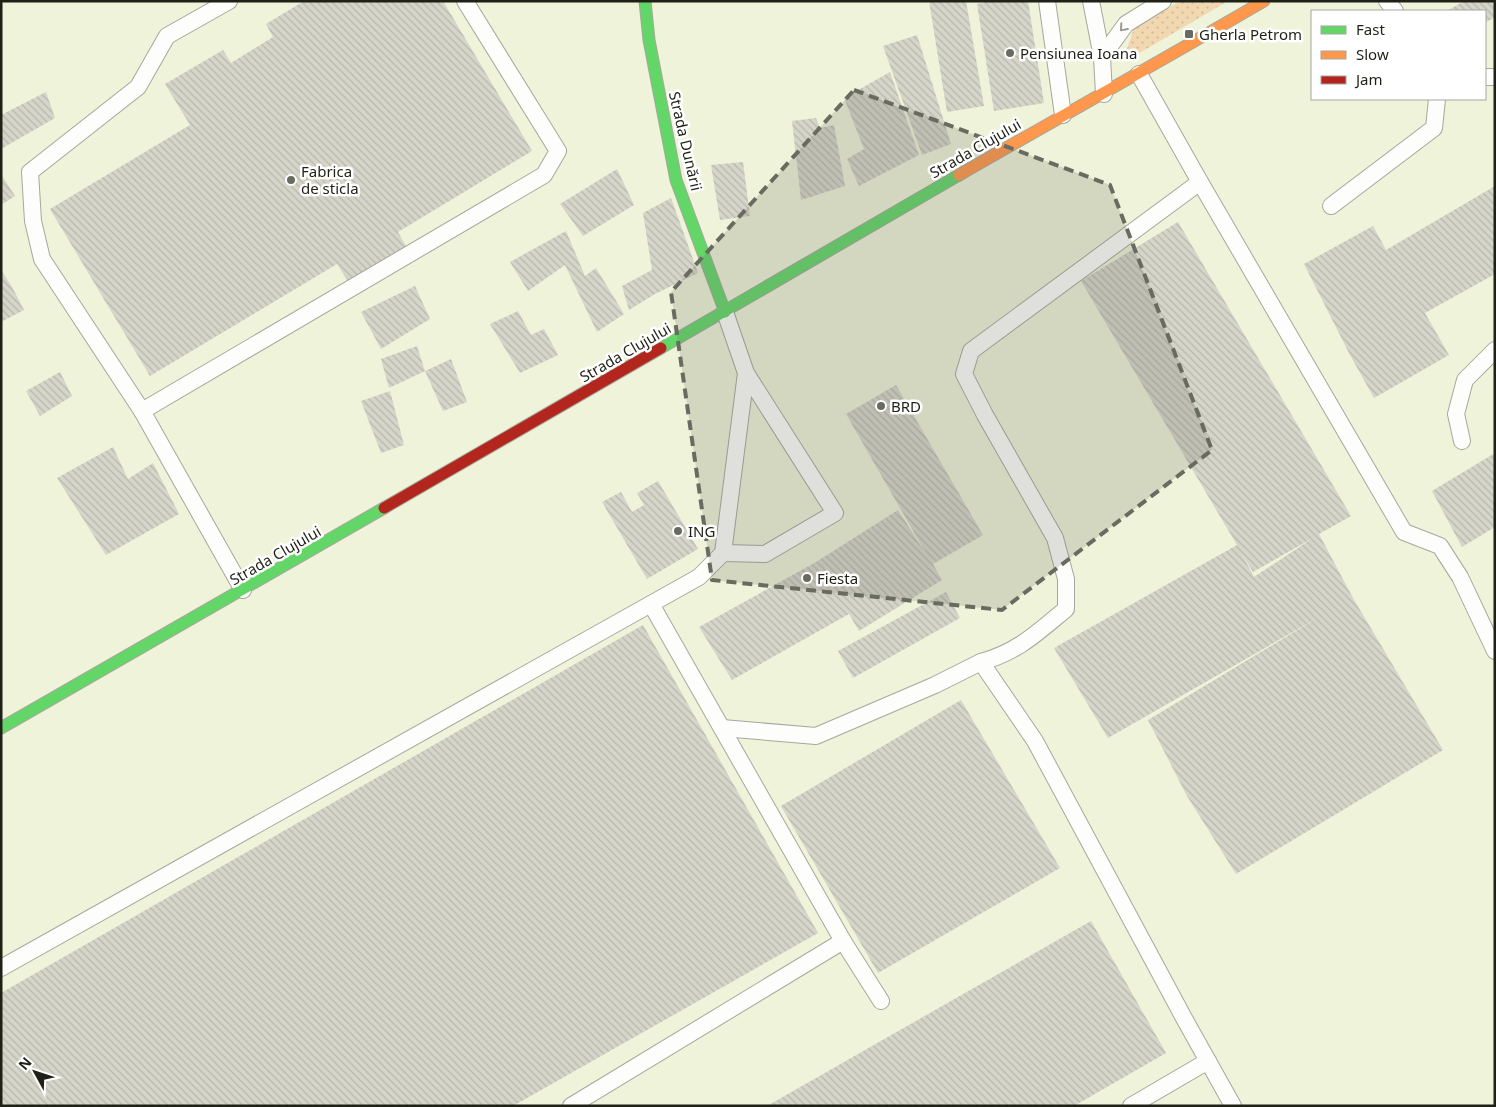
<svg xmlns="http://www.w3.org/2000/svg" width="1496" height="1107" viewBox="0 0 1496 1107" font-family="'Noto Sans',sans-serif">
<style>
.built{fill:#eef3d9;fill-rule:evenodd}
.grass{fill:url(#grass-dots)}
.building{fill:url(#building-back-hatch);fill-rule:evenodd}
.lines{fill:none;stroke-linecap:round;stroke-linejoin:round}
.lane-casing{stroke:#a6a89c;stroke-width:18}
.fast-casing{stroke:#a6a89c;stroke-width:13}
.slow-casing{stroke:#a6a89c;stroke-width:13}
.jam-casing{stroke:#a6a89c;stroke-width:13}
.lane{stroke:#fdfdfb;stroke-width:16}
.fast{stroke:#63d668;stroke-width:11}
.slow{stroke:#ff974d;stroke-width:11}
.jam{stroke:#b3261e;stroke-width:11}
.oneway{stroke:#999a94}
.marked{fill:#686b5f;fill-opacity:0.2;stroke:#686b5f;stroke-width:4;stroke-dasharray:10 6;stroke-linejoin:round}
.poi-dot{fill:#686b5f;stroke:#fff;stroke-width:2}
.labels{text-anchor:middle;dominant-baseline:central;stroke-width:5;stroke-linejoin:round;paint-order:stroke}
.poi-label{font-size:15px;fill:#1f2117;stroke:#fff;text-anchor:start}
.street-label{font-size:15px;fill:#1f2117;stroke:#fff}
</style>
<defs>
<pattern id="grass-dots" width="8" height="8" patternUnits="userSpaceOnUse" patternTransform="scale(1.25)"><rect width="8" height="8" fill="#f1d8b1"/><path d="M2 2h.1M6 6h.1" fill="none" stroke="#ceb998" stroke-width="1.8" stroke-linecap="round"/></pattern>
<pattern id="building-back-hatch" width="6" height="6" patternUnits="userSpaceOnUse" patternTransform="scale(1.25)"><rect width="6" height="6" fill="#d6d5c9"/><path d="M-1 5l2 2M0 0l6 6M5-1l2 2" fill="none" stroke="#b7b7ac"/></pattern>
</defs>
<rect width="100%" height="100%" fill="#f1f4e4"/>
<!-- built -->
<path class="built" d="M1 1H1495V1106H1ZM1312 11H1485V99H1312Z"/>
<!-- grass -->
<path class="grass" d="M1180 1H1228L1131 58 1126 52 1134 28Z"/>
<!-- building -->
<g class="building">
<path d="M304 1H443L532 151 398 232 407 248 349 283 337 264 150 376 50 209 190 125 165 84 223 50 231 63 273 37 266 24Z"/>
<path d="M929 1H966L984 106 947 112Z"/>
<path d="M991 1H1028L1044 103 994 111 977 4Z"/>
<path d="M1464 1H1495V17L1485 23V11H1447Z"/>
<path d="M917 35 951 144 922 155 883 46Z"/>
<path d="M890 72 919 155 859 186 847 159 864 149 844 98Z"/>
<path d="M46 92 55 118 1 149V115Z"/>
<path d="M816 118 820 128 834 125 845 186 801 200 792 121Z"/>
<path d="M743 162 750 216 720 220 711 165Z"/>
<path d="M617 169 634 205 583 236 560 204Z"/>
<path d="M1 174 15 196 1 205Z"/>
<path d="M1495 186V274L1425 313 1449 355 1374 398 1350 355 1304 264 1373 226 1386 250Z"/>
<path d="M671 198 698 273 655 294 629 310 622 286 652 270 643 213Z"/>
<path d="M1178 222 1351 516 1319 534 1353 598 1443 750 1236 874 1187 796 1148 720 1319 617 1108 738 1054 648 1237 545 1081 281ZM1313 538 1254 577 1242 554 1253 572Z"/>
<path d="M566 231 585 276 596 268 624 314 597 332 565 265 528 291 510 262Z"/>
<path d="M1 270 12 287 24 310 1 322Z"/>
<path d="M415 286 430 319 381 349 361 312Z"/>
<path d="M518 311 531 335 544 329 558 355 520 373 490 324Z"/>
<path d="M417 346 425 371 389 388 381 359Z"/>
<path d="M451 359 467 402 443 411 425 371Z"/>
<path d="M60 372 72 396 40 416 26 391Z"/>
<path d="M896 385 983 535 933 564 942 580 859 631 849 614 732 680 699 627 816 562 898 510 927 555 846 414Z"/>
<path d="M390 391 404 445 381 453 361 401Z"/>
<path d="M113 447 128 479 153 463 179 514 106 555 57 478Z"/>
<path d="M1495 453V527L1462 547 1432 491Z"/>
<path d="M658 481 698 549 647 579 602 502 621 492 632 512 644 505 637 493Z"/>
<path d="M946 592 960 618 853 678 838 651Z"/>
<path d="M643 625 818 933 513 1106H1V993Z"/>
<path d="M961 700 1060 868 878 973 781 806Z"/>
<path d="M1091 921 1166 1053 1074 1106H767Z"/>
</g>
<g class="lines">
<!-- lane casing -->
<g class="lane-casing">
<g id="lane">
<path d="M229 1 167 36 138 87 30 172 33 221 42 259 142 411 243 590"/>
<path d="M1047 1 1063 115"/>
<path d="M1091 1 1102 57"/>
<path d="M1387 1 1395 11"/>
<path d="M1139 74 1200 182 1404 532 1440 546 1460 577 1495 651"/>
<path d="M1485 77H1495"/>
<path d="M1104 94 1102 57 1126 24 1163 1"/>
<path d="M1331 206 1434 128 1437 99"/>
<path d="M142 411 544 175 558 151 465 1"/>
<path d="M1462 441 1456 414 1465 380 1495 350"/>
<path d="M723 553 765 554 835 513 746 373"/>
<path d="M651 604 843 941 881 1001"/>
<path d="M981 662C1018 652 1038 632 1066 609V579L1055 538 985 415 964 374 971 351 1200 182"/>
<path d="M722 728 816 736 935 685 981 662 1035 741 1185 1020 1233 1106"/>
<path d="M1 968 699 577 723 553 746 373 725 312"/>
<path d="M571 1106 843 941"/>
<path d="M1131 1106 1208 1061"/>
</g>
</g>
<!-- fast casing -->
<g class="fast-casing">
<g id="fast">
<path d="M645 1 649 40 676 180 725 312"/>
<path d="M661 348 959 175"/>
<path d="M1 728 384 508"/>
</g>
</g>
<!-- slow casing -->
<g class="slow-casing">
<path id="slow" d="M959 175C1060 117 1163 60 1264 1"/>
</g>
<!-- jam casing -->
<g class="jam-casing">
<path id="jam" d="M384 508 661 348"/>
</g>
<!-- lane -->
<use href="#lane" class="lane"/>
<!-- fast -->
<use href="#fast" class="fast"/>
<!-- slow -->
<use href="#slow" class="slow"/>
<!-- jam -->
<use href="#jam" class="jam"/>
</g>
<!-- one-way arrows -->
<defs><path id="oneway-chevron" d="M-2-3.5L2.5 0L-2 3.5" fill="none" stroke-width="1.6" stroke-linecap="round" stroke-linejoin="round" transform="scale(1.25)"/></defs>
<use class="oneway" href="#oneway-chevron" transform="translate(1123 28) rotate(131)"/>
<!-- marked area -->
<path class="marked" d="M854 90 1110 185 1212 450 1002 610 712 580 671 292Z"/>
<!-- markers -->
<g class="poi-dot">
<rect x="1184" y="29" width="10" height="10" rx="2.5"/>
<circle cx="1010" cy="53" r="5"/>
<circle cx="291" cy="180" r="5"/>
<circle cx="881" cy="406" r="5"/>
<circle cx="678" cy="531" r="5"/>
<circle cx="807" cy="578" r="5"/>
</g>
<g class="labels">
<!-- poi labels -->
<g class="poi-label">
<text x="1199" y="34">Gherla Petrom</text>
<text x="1020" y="53">Pensiunea Ioana</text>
<text x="301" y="171">Fabrica<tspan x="301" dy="17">de sticla</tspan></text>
<text x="891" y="406">BRD</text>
<text x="688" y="531">ING</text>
<text x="817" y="578">Fiesta</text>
</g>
<!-- street labels -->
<g class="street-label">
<text transform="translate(686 141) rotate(77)">Strada Dunării</text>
<text transform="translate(975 148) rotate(-30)">Strada Clujului</text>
<text transform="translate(625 352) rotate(-30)">Strada Clujului</text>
<text transform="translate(275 555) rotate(-30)">Strada Clujului</text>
</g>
</g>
<!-- border -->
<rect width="1496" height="1107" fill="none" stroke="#1f2117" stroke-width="5"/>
<!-- legend -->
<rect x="1311" y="10" width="175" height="90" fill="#ffffff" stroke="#a5a6a2"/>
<rect x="1321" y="26" width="25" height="8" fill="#63d668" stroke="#a5a6a2"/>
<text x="1356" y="35" font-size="15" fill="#1f2117">Fast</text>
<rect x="1321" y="51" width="25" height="8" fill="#ff974d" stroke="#a5a6a2"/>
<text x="1356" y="60" font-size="15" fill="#1f2117">Slow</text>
<rect x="1321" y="76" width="25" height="8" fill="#b3261e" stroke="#a5a6a2"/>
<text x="1356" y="85" font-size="15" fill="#1f2117">Jam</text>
<!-- north arrow -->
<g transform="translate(35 1072) rotate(310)" stroke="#ffffff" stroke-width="4" paint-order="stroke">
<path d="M0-4L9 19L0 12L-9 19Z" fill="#1f2117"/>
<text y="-8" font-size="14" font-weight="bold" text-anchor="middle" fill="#1f2117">N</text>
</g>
</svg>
